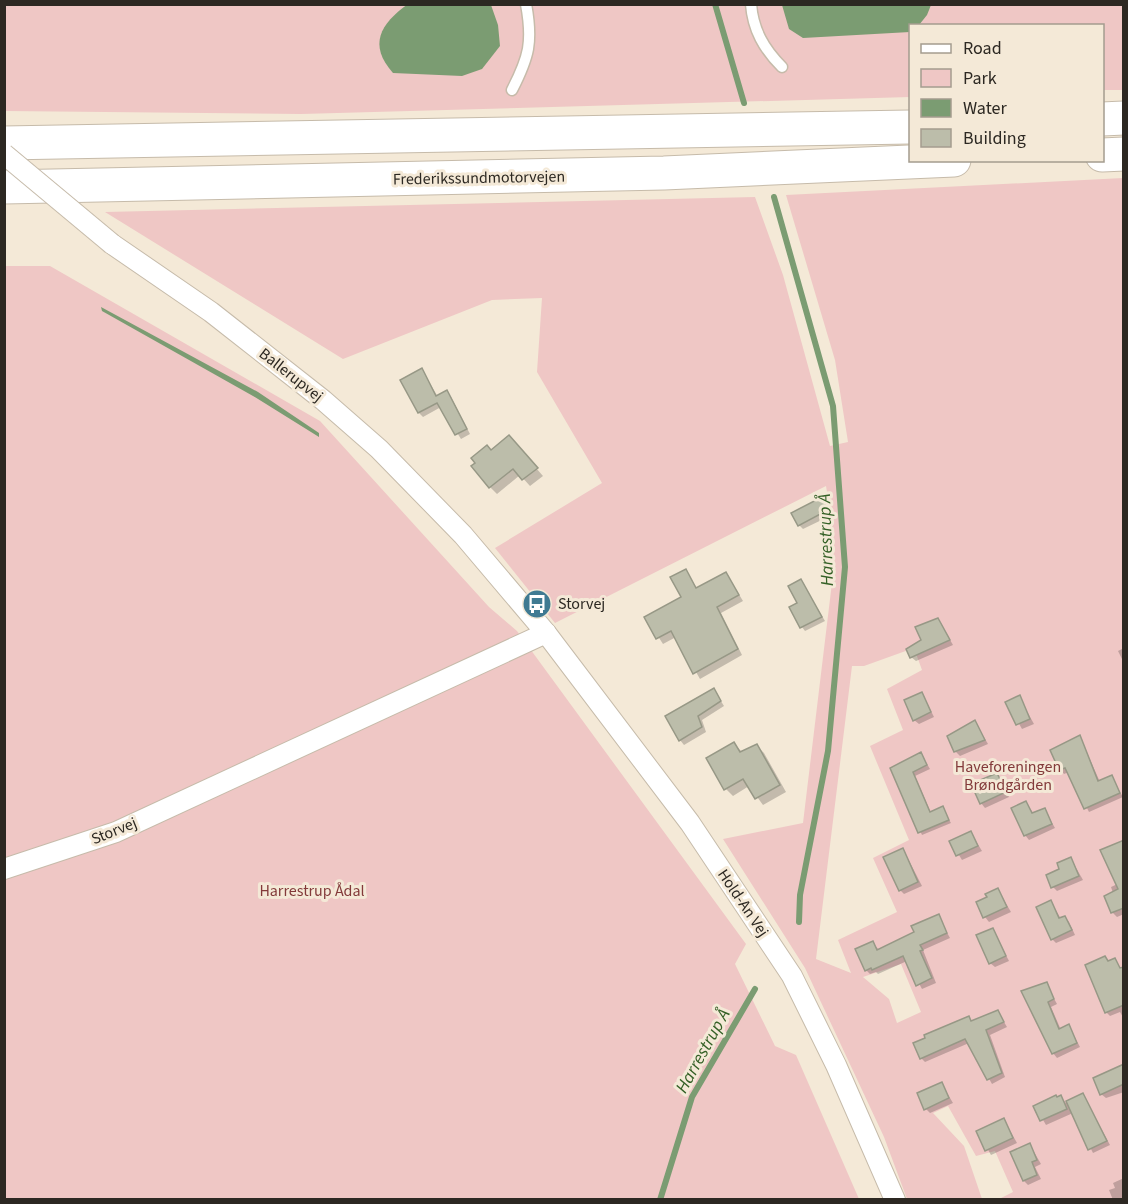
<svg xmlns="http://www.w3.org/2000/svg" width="1128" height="1204" viewBox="0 0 1128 1204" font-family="'Source Sans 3',sans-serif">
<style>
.green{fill:#efc7c5;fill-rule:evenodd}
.water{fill:#7b9c72}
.shadow{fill:#0003}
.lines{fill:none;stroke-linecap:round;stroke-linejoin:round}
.stream{stroke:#7b9c72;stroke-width:6}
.building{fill:#bcbdaa;stroke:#979886;stroke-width:1.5}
.lane-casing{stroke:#c6bbaa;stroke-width:13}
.street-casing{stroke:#c6bbaa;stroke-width:22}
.highway-casing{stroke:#c6bbaa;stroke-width:35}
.lane{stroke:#fff;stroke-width:10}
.street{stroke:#fff;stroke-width:20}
.highway{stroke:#fff;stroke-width:33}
.street-bridge-casing{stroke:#c6bbaa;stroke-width:22;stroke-linecap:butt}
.street-bridge{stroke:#fff;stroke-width:20}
.labels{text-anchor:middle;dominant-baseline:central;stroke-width:6;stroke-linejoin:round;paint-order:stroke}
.street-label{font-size:16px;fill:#2c2822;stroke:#f4e9d7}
.poi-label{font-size:16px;fill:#2c2822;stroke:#f4e9d7;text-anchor:start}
.park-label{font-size:16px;fill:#833a3a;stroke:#f4e9d7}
.water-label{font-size:18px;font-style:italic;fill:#346026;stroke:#f4e9d7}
</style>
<rect width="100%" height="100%" fill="#f4e9d7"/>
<!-- green -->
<g class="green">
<path d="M5 5H1123V90H1103L1102 26H910V97L301 114 5 111Z"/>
<path d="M1123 178V1199H999L1013 1192 995 1151 976 1156 948 1106 933 1113 964 1146 982 1199H907L884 1137 805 968 723 839 803 823 834 566 831 516 826 486 555 623 495 548 602 483 537 372 542 298 492 300 343 359 105 212 755 197 783 275 830 446 848 442 835 360 786 195ZM914 648 922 670 887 689 903 730 870 746 909 840 873 858 897 912 838 940 851 973 816 959 852 666H864ZM901 964 921 1012 897 1023 889 999 863 977Z"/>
<path d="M4 266H50L320 421 489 607 517 631 746 944 735 964 775 1046 796 1055 859 1199H5Z"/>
</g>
<!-- water -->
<g class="water">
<path d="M408 4 491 5 498 25 500 46 482 69 462 76 393 73C368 45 380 24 408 4Z"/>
<path d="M782 5V4L931 5 927 15 919 25 910 26V32L803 38 789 29Z"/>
<path d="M101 307 258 392 319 433V437L253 396 102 311Z"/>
</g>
<!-- shadow -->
<g class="shadow">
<path d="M422 370 438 397 446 392 451 397 470 434 461 439 441 407 423 417 419 413Z"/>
<path d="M515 444 543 476 530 486 520 475 497 494 490 487 491 452Z"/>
<path d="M822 499 832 515 803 529 799 525Z"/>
<path d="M685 571 697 588 726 573 743 601 721 613 742 655 700 679 676 637 663 644 646 618 683 597Z"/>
<path d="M801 581 825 621 805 631 802 627 799 603Z"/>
<path d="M938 619 953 645 916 661 911 657Z"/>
<path d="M1124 648V663L1118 651Z"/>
<path d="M714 690 724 706 702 720 706 732 684 745 680 740Z"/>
<path d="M922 693 934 717 919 724 914 720Z"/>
<path d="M1019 697 1034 724 1022 729 1007 702Z"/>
<path d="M975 722 988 744 960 756 955 751Z"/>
<path d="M1080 737 1100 782 1111 777 1123 797 1089 812 1069 772 1064 774 1060 769Z"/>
<path d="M734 744 742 752 757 746 764 753 786 792 763 805 749 786 733 796 726 789Z"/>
<path d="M921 754 930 769 915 776 931 813 942 808 951 823 922 835 892 769Z"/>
<path d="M997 775 1009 797 985 808 981 803Z"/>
<path d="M1026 803 1034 814 1044 809 1055 828 1029 840 1025 835Z"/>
<path d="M971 833 982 851 962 860 951 842Z"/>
<path d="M903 849 922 886 904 894 900 890Z"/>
<path d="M1071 859 1083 880 1057 891 1053 887 1061 870Z"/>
<path d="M1124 881V914L1117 917 1112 912 1113 893 1111 887Z"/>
<path d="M998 890 1011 912 989 922 985 917 989 898Z"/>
<path d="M1051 902 1061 919 1065 917 1069 922 1075 935 1056 943 1052 939Z"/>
<path d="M938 916 950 938 923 950 936 983 922 989 907 961 878 974 876 972 870 974 866 970 873 943 879 950 916 933Z"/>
<path d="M992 929 1009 961 995 967 990 963Z"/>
<path d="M1105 958 1109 962 1114 959 1124 973V1019L1120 1012 1110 1016 1106 1012Z"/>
<path d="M1046 984 1057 1004 1051 1007 1061 1030 1069 1026 1080 1047 1057 1058 1053 1053Z"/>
<path d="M998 1012 1007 1027 990 1035 1005 1077 992 1084 969 1043 925 1062 921 1058 969 1018 973 1022Z"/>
<path d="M1124 1066V1092L1106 1098 1101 1094Z"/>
<path d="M941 1083 953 1103 930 1113 926 1109Z"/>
<path d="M1083 1095 1110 1145 1093 1153 1073 1113 1046 1125 1035 1106 1061 1097 1066 1103Z"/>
<path d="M1004 1120 1017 1143 991 1155 978 1132Z"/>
<path d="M1030 1145 1041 1164 1035 1167 1041 1179 1028 1185 1024 1181Z"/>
<path d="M1124 1178V1200H1113L1109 1190 1115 1188 1113 1183Z"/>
</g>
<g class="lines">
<!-- stream -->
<g class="stream">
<path d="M715 4 744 103"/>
<path d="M774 197 833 406 845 567 828 751 800 895 799 922"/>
<path d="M660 1200 692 1097 755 989"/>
</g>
</g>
<!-- building -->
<g class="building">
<path d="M422 368 436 396 447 390 467 429 455 435 437 403 418 413 400 380Z"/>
<path d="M509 435 538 468 522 480 513 469 489 488 471 466 475 463 471 458 487 445 491 450Z"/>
<path d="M822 497 828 510 798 526 791 513Z"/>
<path d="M686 569 696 588 726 572 739 595 717 607 738 649 693 674 671 631 656 639 644 617 681 597 670 577Z"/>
<path d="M801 579 822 617 800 628 789 607 797 603 788 586Z"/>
<path d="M938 618 950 640 910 658 906 649 921 640 915 627Z"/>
<path d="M714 688 721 701 698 716 702 727 679 741 665 716Z"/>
<path d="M922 692 931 712 913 721 904 700Z"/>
<path d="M1020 695 1030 719 1016 725 1005 702Z"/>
<path d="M975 720 985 740 954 752 947 736Z"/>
<path d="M1080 735 1098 781 1112 775 1120 793 1084 809 1065 768 1059 770 1050 750Z"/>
<path d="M734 742 740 752 757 744 780 785 755 799 743 779 724 790 706 758Z"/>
<path d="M921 752 927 765 913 772 930 812 943 806 949 820 918 833 890 768Z"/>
<path d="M997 773 1006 792 980 804 971 784Z"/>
<path d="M1026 801 1032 813 1045 808 1052 824 1024 836 1011 808Z"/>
<path d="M971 831 978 846 956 856 949 841Z"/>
<path d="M1124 840V908L1111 913 1104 896 1118 889 1100 850Z"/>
<path d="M903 848 918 882 899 891 883 857Z"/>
<path d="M1071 857 1079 876 1051 888 1046 875 1059 869 1057 863Z"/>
<path d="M998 888 1007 907 983 918 976 902 987 897 985 894Z"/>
<path d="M1051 900 1059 918 1065 916 1072 930 1051 940 1036 907Z"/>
<path d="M939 914 947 933 920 945 923 950 920 951 932 978 916 986 903 956 872 970 871 968 865 971 855 949 873 941 877 950 914 932 911 926Z"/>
<path d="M993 928 1006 956 989 964 976 935Z"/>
<path d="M1105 956 1108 961 1115 958 1120 968 1124 967V1005L1105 1013 1085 965Z"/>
<path d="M1047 982 1054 999 1048 1002 1059 1029 1069 1024 1077 1043 1052 1054 1021 991Z"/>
<path d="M998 1010 1004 1022 986 1030 1002 1073 987 1080 965 1039 920 1059 913 1043 925 1038 924 1035 969 1016 971 1021Z"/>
<path d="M1124 1064V1084L1100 1095 1093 1078Z"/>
<path d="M942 1082 949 1098 924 1110 917 1093Z"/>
<path d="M1083 1093 1107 1141 1088 1150 1066 1101Z"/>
<path d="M1056 1095 1057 1097 1061 1095 1067 1109 1040 1121 1033 1106Z"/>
<path d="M1004 1118 1013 1138 985 1151 976 1131Z"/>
<path d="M1030 1143 1037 1160 1032 1162 1037 1175 1023 1181 1010 1152Z"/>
</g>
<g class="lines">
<!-- lane casing -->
<g class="lane-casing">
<g id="lane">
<path d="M751 4C753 30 764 49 782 67"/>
<path d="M512 90C529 57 533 42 526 4"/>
</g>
</g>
<!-- street casing -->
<g class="street-casing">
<g id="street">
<path d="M112 244 211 312 323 400 379 449 463 535 546 633 690 823 792 976 836 1065 895 1200"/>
<path d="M4 869 116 832 546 633"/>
</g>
</g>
<!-- highway casing -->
<g class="highway-casing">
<g id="highway">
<path d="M1102 119 1124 118"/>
<path d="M4 143 910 127"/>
<path d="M1102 155 1124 154"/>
<path d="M4 187 664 173 954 160"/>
</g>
</g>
<!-- lane -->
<use href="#lane" class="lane"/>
<!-- street -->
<use href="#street" class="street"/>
<!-- highway -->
<use href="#highway" class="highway"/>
<!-- street-bridge casing -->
<g class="street-bridge-casing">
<path id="street-bridge" d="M4 154 112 244"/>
</g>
<!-- street-bridge -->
<use href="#street-bridge" class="street-bridge"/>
</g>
<!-- icons -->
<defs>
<g id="bus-disc" transform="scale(1.5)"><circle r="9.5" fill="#3f7a92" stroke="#f4e9d7"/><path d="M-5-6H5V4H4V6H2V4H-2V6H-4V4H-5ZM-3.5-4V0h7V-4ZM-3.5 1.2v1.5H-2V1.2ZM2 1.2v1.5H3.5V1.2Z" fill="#fff"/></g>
</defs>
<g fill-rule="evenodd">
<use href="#bus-disc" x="537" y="604"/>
</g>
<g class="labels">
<!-- street labels -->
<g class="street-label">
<text transform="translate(479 178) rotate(-1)">Frederikssundmotorvejen</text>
<text transform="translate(291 375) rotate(38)">Ballerupvej</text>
<text transform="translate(114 831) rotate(-22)">Storvej</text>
<text transform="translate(743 903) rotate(56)">Hold-An Vej</text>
</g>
<!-- poi labels -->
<g class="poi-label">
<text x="558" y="604">Storvej</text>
</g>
<!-- park labels -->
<g class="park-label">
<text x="1008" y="767">Haveforeningen<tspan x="1008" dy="18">Brøndgården</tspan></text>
<text x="312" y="891">Harrestrup Ådal</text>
</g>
<!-- water labels -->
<g class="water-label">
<text transform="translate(826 540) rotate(-92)">Harrestrup Å</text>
<text transform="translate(703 1051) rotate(-61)">Harrestrup Å</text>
</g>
</g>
<!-- border -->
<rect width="1128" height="1204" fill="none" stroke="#2c2822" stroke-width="12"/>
<!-- legend -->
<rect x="909" y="24" width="195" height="138" fill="#f4e9d7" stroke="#a49c8f" stroke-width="1.5"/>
<rect x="921" y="44" width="30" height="9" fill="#ffffff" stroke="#a49c8f" stroke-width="1.5"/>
<text x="963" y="54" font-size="18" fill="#2c2822">Road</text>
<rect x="921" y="69" width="30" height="18" fill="#efc7c5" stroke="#a49c8f" stroke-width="1.5"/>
<text x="963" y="84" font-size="18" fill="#2c2822">Park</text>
<rect x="921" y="99" width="30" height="18" fill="#7b9c72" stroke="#a49c8f" stroke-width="1.5"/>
<text x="963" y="114" font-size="18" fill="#2c2822">Water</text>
<rect x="921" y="129" width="30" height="18" fill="#bcbdaa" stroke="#a49c8f" stroke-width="1.5"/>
<text x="963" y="144" font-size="18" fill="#2c2822">Building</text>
</svg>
